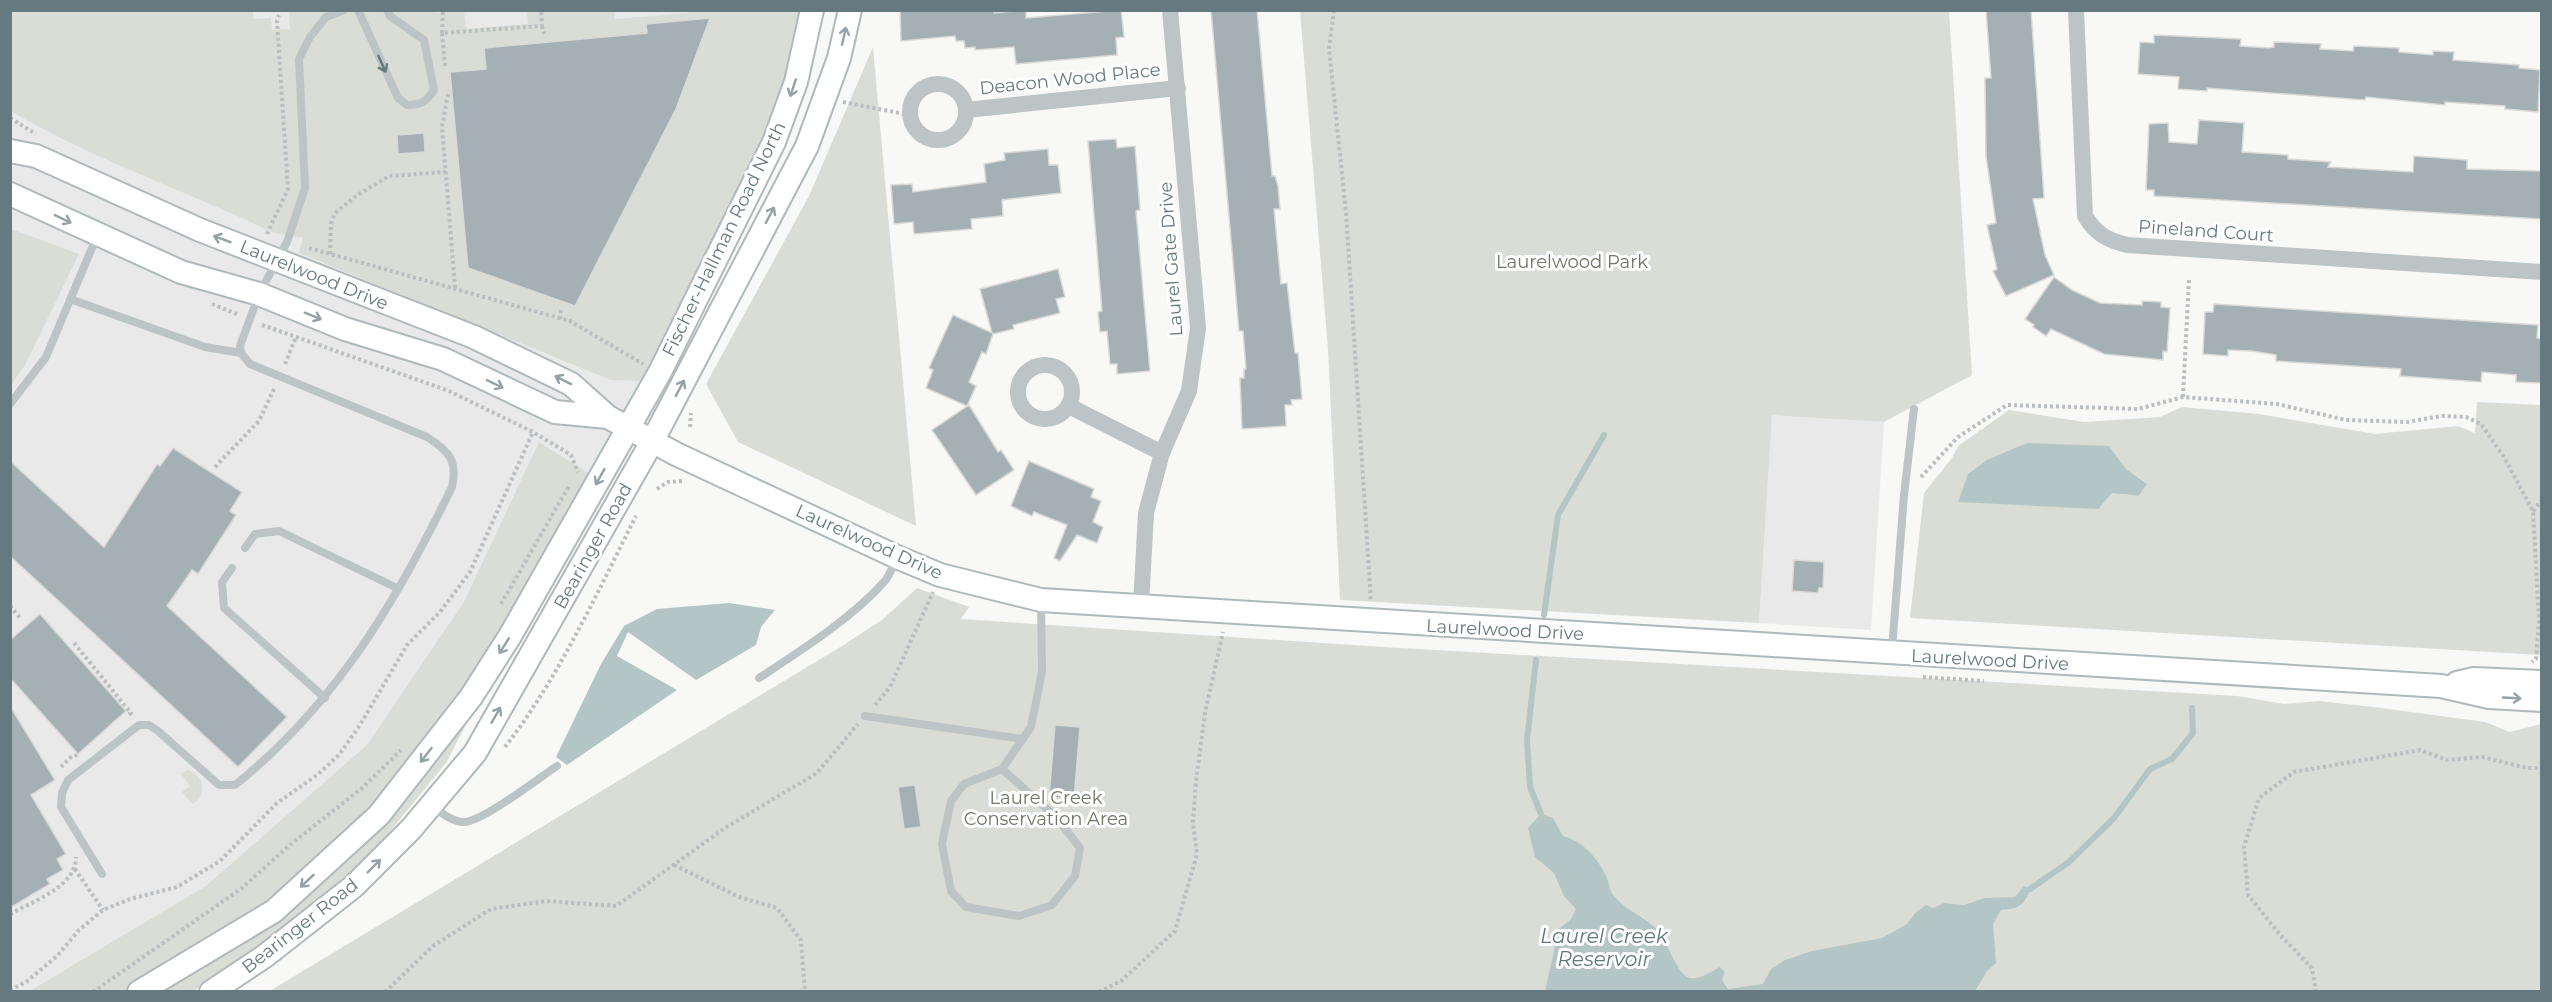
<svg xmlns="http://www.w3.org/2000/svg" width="2552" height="1002" viewBox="0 0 2552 1002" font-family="Montserrat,sans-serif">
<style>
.built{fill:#e9e9e9}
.green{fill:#d9ddd5;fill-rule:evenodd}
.water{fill:#b4c5c6}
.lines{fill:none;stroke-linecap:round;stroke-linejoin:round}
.stream{stroke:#b4c5c6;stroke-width:6}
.building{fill:#a4b0b3;stroke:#dad9d8;stroke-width:1.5}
.secondary-casing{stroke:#afb8bb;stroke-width:26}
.path{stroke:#babec0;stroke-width:4;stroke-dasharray:3 3;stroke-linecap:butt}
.lane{stroke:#bdc4c6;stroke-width:8}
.street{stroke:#bdc4c6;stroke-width:16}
.secondary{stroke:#fff;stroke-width:22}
.oneway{stroke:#92a2a6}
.oneway2{stroke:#647a80}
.labels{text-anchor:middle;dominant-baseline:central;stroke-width:6;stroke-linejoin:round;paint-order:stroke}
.street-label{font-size:18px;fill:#647a80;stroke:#fff}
.park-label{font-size:18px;fill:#6b7863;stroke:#fff}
.water-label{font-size:20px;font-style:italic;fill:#5f787a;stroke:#fff}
</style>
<rect width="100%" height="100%" fill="#f8f8f6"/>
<!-- built -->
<g class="built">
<path d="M10 11H813L662 351 642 381 446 763 193 991H11Z"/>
<path d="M1772 414 1884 422 1871 630 1759 623Z"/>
</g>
<!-- green -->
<g class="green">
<path d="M289 10H436L437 13 464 11 466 29 528 24 527 11H614L615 19 688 13V10L813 11 777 127 662 351 642 381 611 380 299 253 303 238 274 233C187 191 94 160 11 111V11H253V19L271 18 272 30 290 29ZM646 24 676 109 575 306 468 267 450 73 486 69 485 48 647 33Z"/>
<path d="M1300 11H1949L1972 375 1884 422 1772 415 1759 623 1340 600 1328 349Z"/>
<path d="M873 47 916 526 738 442 706 384 809 196Z"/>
<path d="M11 229 79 254 25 365 11 385Z"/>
<path d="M2477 402 2541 405V655L1910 618 1924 493 1952 458 1958 446 2009 410 2084 422 2160 417 2182 407 2259 414 2375 434 2458 426 2475 433ZM2109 447 2126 469 2147 484 2139 496 2112 493Z"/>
<path d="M539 442 594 477 446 763 368 858 245 959 193 991 28 992 206 886 367 745 464 602Z"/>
<path d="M917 588 969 607 961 619 1383 647 2237 696 2284 704 2319 701 2374 707 2485 722 2510 732 2541 724V991L268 992 842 646 882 620Z"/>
<path d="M187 770C205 775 207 794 193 804L182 792 190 786 181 774Z"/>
</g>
<!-- water -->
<g class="water">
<path d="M2027 443 2109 446 2126 469 2147 484 2139 496 2112 493 2098 509 1958 502 1968 474 1987 460Z"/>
<path d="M729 603 775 610 761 627 756 645 696 680 628 632 617 656 677 690 567 765 556 757 601 664 624 626 657 609Z"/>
<path d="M1541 814 1553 818 1563 836C1582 841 1596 856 1605 874 1609 881 1609 890 1614 896 1627 912 1647 917 1660 933 1668 944 1678 976 1690 978 1700 980 1712 971 1720 967L1725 972 1722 980 1728 989 1763 984 1771 969 1785 960 1812 951 1882 938 1907 924 1916 912 1926 905 1933 908 1944 903 1964 905 1985 898 2015 897 2024 886 2030 889C2025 905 2018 909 2001 910L1993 924 1996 963 1987 971 1975 991H1545L1559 929 1571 919 1576 909 1564 896 1554 873 1535 857 1528 828Z"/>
</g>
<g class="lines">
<!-- stream -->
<g class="stream">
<path d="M1544 615 1558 515 1604 435"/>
<path d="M1536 660 1527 740 1530 787 1541 814"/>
<path d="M2030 889 2069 862 2114 818 2150 769 2172 759 2193 733 2192 708"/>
</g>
</g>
<!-- building -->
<g class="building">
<path d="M900 10H994V13L1026 10V18L1121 10 1124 37 1116 38 1117 55 1016 64 1014 47 975 50V47L965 48 964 41H956L955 36 901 41Z"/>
<path d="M1211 10H1257L1272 176H1275L1278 186 1280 209H1274L1281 284 1287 283 1295 353H1298L1302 399 1291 400 1292 405H1285L1286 426 1242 429 1240 378H1244V369H1246L1243 331H1239Z"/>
<path d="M1986 10H2031L2044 198 2033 199 2045 255 2054 275 2006 296 1993 271 1997 269 1987 225 1996 223 1986 156 1985 78H1991Z"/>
<path d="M710 18 676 109 575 306 468 268 450 72 486 69 484 48 647 33 646 24Z"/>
<path d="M2154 35 2241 39 2240 46 2269 48 2274 47V42L2321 44 2320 49 2353 51 2354 46 2399 48V52L2433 55V51L2454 52 2453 60 2519 65V68L2540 70 2538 112 2505 109V106L2445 102V105L2366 97 2365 100 2207 88V91L2178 89 2179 77 2138 74 2140 42 2154 43Z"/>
<path d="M2199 120 2244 123 2242 152 2288 155V159L2331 162 2328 167 2413 172 2414 156 2467 160V169L2541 171V219L2154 196V190H2146L2149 124 2168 123 2169 142 2197 144Z"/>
<path d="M424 133 425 152 398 154 397 135Z"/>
<path d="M1116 139 1117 148 1135 146 1140 210 1136 211 1150 371 1117 374V364H1110L1107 331 1100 332 1098 312 1102 311 1088 141Z"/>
<path d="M1048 149 1049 165H1058L1061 193 1002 200 1003 216 971 219 972 229 914 234 913 222 894 224 891 185 912 184 913 192 986 182 984 164 1005 160 1004 153Z"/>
<path d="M1058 269 1065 297 1056 299 1060 313 1013 325 1014 329 993 334 986 354 982 352 969 382 976 386 967 406 926 388 933 370 929 368 953 315 992 333 980 289Z"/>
<path d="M2054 277 2072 290 2100 303 2142 305V301L2161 302V307L2170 308 2167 352 2163 351V360L2104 354 2051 329 2046 336 2033 327 2034 325 2025 319Z"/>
<path d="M2214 304 2538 325 2537 338 2541 339V383L2516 382V375L2482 372 2481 382 2400 376 2401 369 2276 361V355L2252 351 2228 350V356L2203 354 2205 312H2213Z"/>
<path d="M969 405 998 452 1001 450 1014 470 976 495 932 430Z"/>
<path d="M173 448 242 492 230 511 236 515 198 574 192 570 167 606 287 717 238 767 10 556V461L104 547 157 464 160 466Z"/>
<path d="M1029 461 1094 489 1091 497 1101 501 1093 522 1103 527 1097 543 1077 535 1060 561 1054 558 1067 525 1034 512 1032 516 1011 506Z"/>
<path d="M1794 560 1824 562 1823 588H1819L1818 593 1792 591Z"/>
<path d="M40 614 126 711 78 754 10 678V640Z"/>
<path d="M10 706 55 780 31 795 66 854 57 859 63 870 47 879 50 884 10 908Z"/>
<path d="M1055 725 1080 727 1074 799 1049 797Z"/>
<path d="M915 785 921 827 904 829 898 787Z"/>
</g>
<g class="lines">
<!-- secondary casing -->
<g class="secondary-casing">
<g id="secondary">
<path d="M10 151 36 156 200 230 474 337 571 384 608 417 676 454 897 557 940 575 1041 600 2441 686 2489 697 2542 700"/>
<path d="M10 194 181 272 259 294 345 329 443 359 555 412 608 417"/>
<path d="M2457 683 2474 679 2542 682"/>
<path d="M139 992 274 911 379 815 471 697 510 636 660 372 774 142 796 82 812 10"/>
<path d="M211 992 265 956 354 886 411 829 475 753 653 440 807 146 839 58 850 10"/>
</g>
</g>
<!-- path -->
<g class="path">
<path d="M1334 10 1329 49 1346 212 1371 602"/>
<path d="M542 26 544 34"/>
<path d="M442 33 443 10"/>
<path d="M445 66 442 33 542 26 541 10"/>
<path d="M448 94 442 127 455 287"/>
<path d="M843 102 910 115"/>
<path d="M10 118 36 134"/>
<path d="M267 234 288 189 277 21 279 15"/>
<path d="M309 248 570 321 643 364"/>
<path d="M330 254 331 224 335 213 356 196 389 176 446 172"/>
<path d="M212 304 239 315"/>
<path d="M560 319 561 308"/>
<path d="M262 325 449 391 533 432 571 455 578 472"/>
<path d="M285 364 296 337"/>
<path d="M2183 397 2189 279"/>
<path d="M690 427 691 413"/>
<path d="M215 467 259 421 275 387"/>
<path d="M1921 477 1958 437 2007 405 2138 409 2183 397 2277 404 2346 420 2407 422 2442 416 2466 417 2481 424 2504 457 2533 511 2539 621 2536 659 2532 662"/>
<path d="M657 489 668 482 682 481"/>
<path d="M2533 511 2542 500"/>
<path d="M501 604 569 486"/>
<path d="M10 606 21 619"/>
<path d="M74 643 131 713 128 715"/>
<path d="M10 665 11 666"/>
<path d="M1923 677 1984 681"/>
<path d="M875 705 890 687 933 592"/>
<path d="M505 747C558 679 597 593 636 516"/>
<path d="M61 767 72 756 78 755"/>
<path d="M674 865 739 897 777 908 801 940 805 992"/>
<path d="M75 869 103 910"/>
<path d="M10 914C33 901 76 887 76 857"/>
<path d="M10 990 26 982 57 956 79 930 103 910 130 899 177 887 220 861 277 803 317 775 339 755 360 725 407 645 440 612 470 572 533 432"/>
<path d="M93 992 242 888 291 844 362 788 401 750"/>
<path d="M385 992 433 946 491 909 547 901 616 906 725 828 817 773 858 724"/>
<path d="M1099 992 1121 981 1175 931 1197 854 1193 822 1196 781 1205 713 1223 632"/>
<path d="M2316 992 2312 968 2281 936 2248 895 2244 847 2259 798 2294 772 2420 750 2447 760 2482 757 2527 768H2542"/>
</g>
<!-- lane -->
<g class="lane">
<path d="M358 10 398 98 407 105C421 105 426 102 434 90L424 40 390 16 387 10"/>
<path d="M70 299 205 347 241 353"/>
<path d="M10 404 46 357 97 236"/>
<path d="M245 548 255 534 279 531 397 588"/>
<path d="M232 568 222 582 224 608 325 698"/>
<path d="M1892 650 1904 495 1914 409"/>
<path d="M759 678C800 651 851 619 884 582 890 576 893 565 896 558"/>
<path d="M865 716 1023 739"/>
<path d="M1002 769 1057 818 1080 848 1075 876 1052 905 1019 916 966 907 951 891 942 844 951 801 964 784 1002 769 1031 727 1042 672 1041 600"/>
<path d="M431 805C440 812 452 822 464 822 482 822 539 778 557 766"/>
<path d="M102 874 61 807 62 793 68 780 139 725H149L158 731 219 785H235C336 704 396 602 452 487 458 461 449 451 427 437L250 364 241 353 240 346 259 294 287 242 305 188 299 59 310 37 326 17 344 10"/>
</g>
<!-- street -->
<g class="street">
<path d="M2076 10 2085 216C2096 234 2107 240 2127 245L2542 272"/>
<circle cx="938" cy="112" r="28"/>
<path d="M966 110 1178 88"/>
<circle cx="1045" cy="392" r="27"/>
<path d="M1069 406 1162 453"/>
<path d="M1141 605 1146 513 1162 453 1189 391 1198 328 1170 10"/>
</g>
<!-- secondary -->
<use href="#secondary" class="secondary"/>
</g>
<!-- one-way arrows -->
<defs><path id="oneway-shaft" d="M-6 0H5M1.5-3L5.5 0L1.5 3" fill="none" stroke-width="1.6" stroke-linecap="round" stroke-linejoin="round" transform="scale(1.5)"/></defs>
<g class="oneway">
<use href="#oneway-shaft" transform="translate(844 36) rotate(-77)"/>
<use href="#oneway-shaft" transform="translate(793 88) rotate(108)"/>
<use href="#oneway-shaft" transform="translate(770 215) rotate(-62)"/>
<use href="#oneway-shaft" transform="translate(63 219) rotate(26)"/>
<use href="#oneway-shaft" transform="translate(222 239) rotate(-159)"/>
<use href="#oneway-shaft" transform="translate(313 316) rotate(22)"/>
<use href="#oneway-shaft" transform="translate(563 380) rotate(-153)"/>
<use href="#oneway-shaft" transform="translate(495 384) rotate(26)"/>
<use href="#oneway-shaft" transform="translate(680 388) rotate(-62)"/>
<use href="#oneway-shaft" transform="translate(600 477) rotate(119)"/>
<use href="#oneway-shaft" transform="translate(504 646) rotate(122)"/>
<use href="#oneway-shaft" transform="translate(2512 698) rotate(3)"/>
<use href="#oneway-shaft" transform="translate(496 715) rotate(-60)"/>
<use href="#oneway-shaft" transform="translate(426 755) rotate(128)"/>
<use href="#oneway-shaft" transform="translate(374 866) rotate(-45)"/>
<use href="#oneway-shaft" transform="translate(307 881) rotate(137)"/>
</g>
<use class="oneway2" href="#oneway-shaft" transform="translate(382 64) rotate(66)"/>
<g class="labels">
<!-- street labels -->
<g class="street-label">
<text transform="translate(1070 79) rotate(-6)">Deacon Wood Place</text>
<text transform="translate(2206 231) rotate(4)">Pineland Court</text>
<text transform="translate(724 239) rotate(-64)">Fischer-Hallman Road North</text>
<text transform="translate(1171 259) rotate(-94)">Laurel Gate Drive</text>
<text transform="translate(314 275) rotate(22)">Laurelwood Drive</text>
<text transform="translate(869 542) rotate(24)">Laurelwood Drive</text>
<text transform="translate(593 546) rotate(-61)">Bearinger Road</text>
<text transform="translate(1505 630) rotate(3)">Laurelwood Drive</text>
<text transform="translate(1990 660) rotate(3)">Laurelwood Drive</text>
<text transform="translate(300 926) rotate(-38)">Bearinger Road</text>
</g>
<!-- park labels -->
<g class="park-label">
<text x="1572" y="262">Laurelwood Park</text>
<text x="1046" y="798">Laurel Creek<tspan x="1046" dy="21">Conservation Area</tspan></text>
</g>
<!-- water labels -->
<g class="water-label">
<text x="1604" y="936">Laurel Creek<tspan x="1604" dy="23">Reservoir</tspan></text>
</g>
</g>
<!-- border -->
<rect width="2552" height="1002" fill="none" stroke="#647a80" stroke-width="24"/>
</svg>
